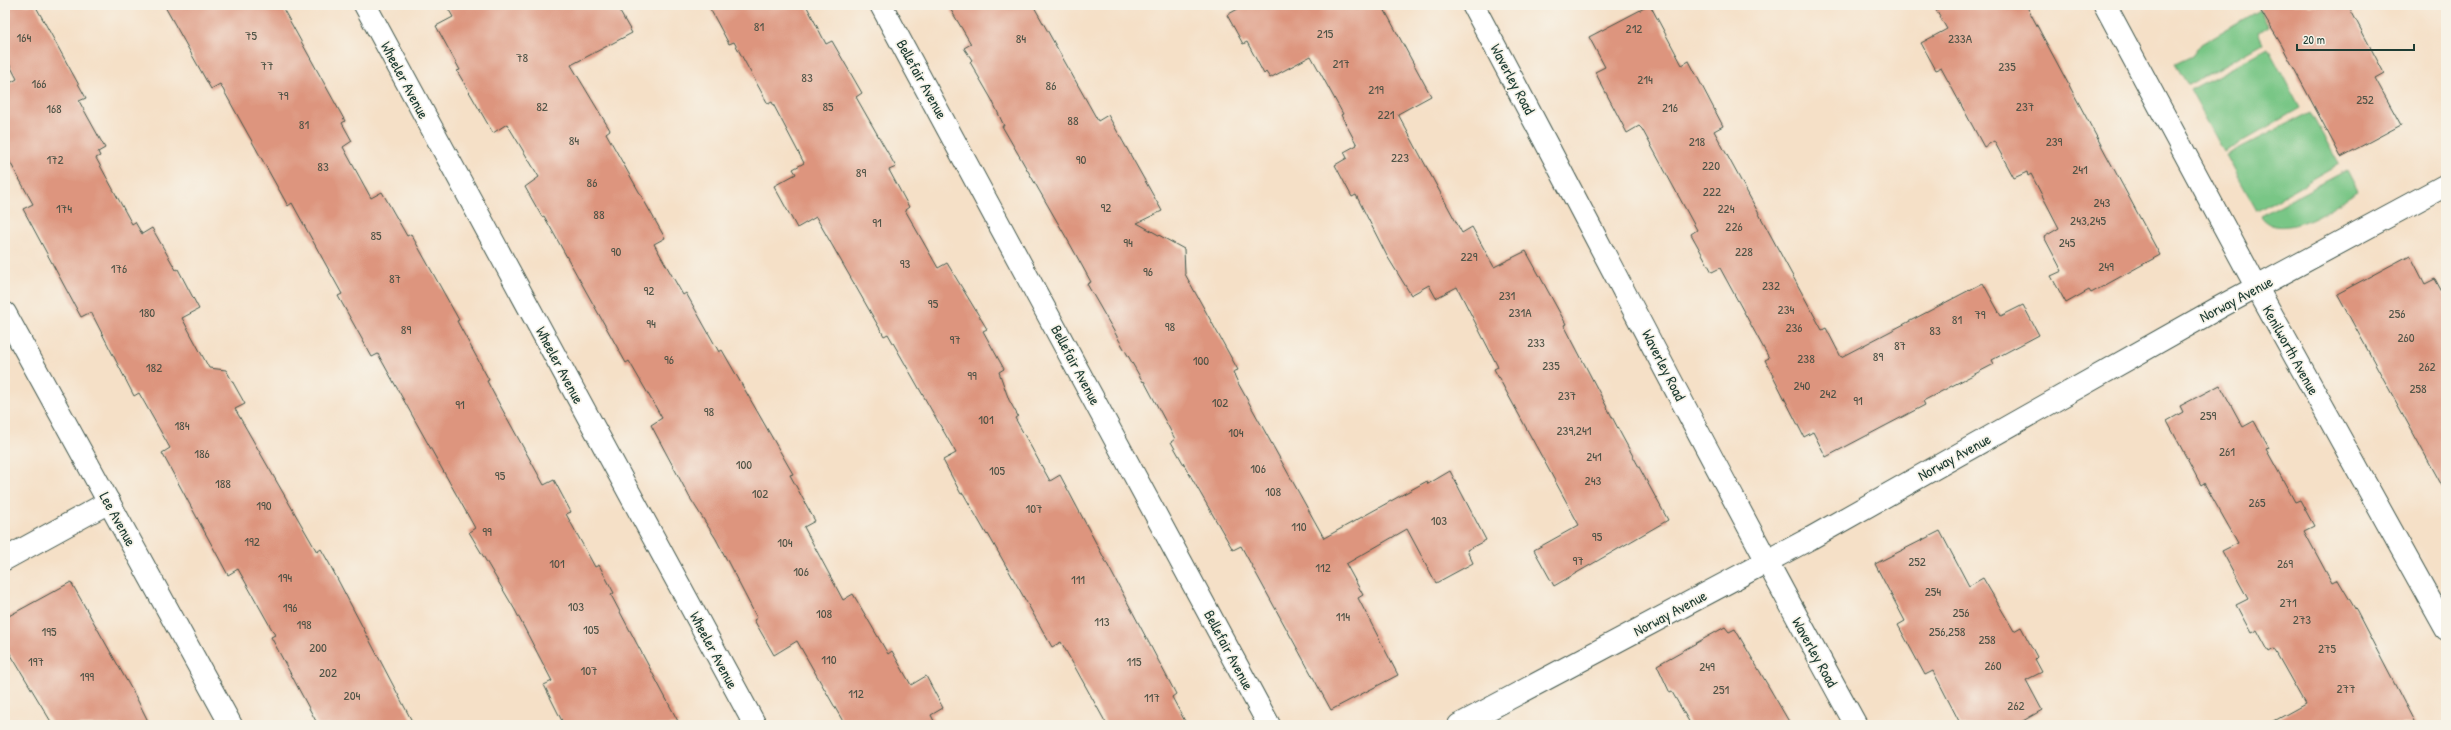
<svg xmlns="http://www.w3.org/2000/svg" width="2451" height="730" viewBox="0 0 2451 730" font-family="'Patrick Hand',sans-serif">
<style>
.green{fill:#79c686;stroke:#4c825d}
.building{fill:#dd957e}
.lines{fill:none;stroke-linecap:round;stroke-linejoin:round}
.street-casing{stroke:#3f554a;stroke-width:24}
.street{stroke:#fff;stroke-width:22}
.labels{text-anchor:middle;dominant-baseline:central;stroke-width:3.5;stroke-linejoin:round;paint-order:stroke}
.number-label{font-size:13px;fill:#4e5346}
.street-label{font-size:15px;fill:#1f3d34;stroke:#f7f3e8}
</style>
<rect width="100%" height="100%" fill="#f7f3e8"/>
<filter id="ink" filterUnits="userSpaceOnUse"><feTurbulence type="fractalNoise" baseFrequency=".025" numOctaves="2"/><feDisplacementMap in="SourceGraphic" scale="8" xChannelSelector="R" yChannelSelector="G"/><feConvolveMatrix kernelMatrix="1 2 1 2 8 2 1 2 1" color-interpolation-filters="sRGB"/></filter>
<filter id="wash" filterUnits="userSpaceOnUse"><feTurbulence type="fractalNoise" baseFrequency=".012" numOctaves="4" result="noise"/><feDisplacementMap in="SourceGraphic" scale="16" xChannelSelector="R" yChannelSelector="G"/><feGaussianBlur stdDeviation="0.9" result="paint"/><feColorMatrix in="noise" values="0 0 0 0 0 0 0 0 0 0 0 0 0 0 0 0 0 1.4 0 .05"/><feComposite in="paint" operator="in"/></filter>
<g filter="url(#wash)">
<rect width="100%" height="100%" fill="#f5e0c7"/>
<!-- green -->
<g class="green">
<path d="M2259 10 2269 27 2258 32 2263 43 2188 85 2175 64 2192 56 2201 44Z"/>
<path d="M2268 48 2300 108 2224 152 2190 90Z"/>
<path d="M2310 112 2339 164 2257 211 2226 155Z"/>
<path d="M2347 170 2358 191C2336 204 2281 246 2260 216Z"/>
</g>
<g id="blocks">
<!-- building -->
<g class="building">
<path d="M5 5H35L86 98 79 101 105 148 98 152 100 156 96 158 132 224 135 222 142 234 152 228 176 270 178 269 199 309 182 318 209 368 226 370 245 404 235 409 317 552 321 549 329 563 414 725H318L271 637 275 635 238 569 228 575 162 453 170 448 139 393 134 396 91 312 81 317 23 209 33 204 5 153V86L17 79 5 56Z"/>
<path d="M164 5H281L345 121 342 123 352 141 343 147 371 198 382 192 407 236 411 234 459 320 457 321 489 380 487 381 496 398 544 485 554 480 571 512 566 514 595 567 599 565 614 593 611 595 680 725H564L544 685 552 681 515 610 469 532 475 528 378 354 372 357 338 296 342 294 292 203 288 206 220 84 211 89Z"/>
<path d="M446 5H616L632 33 571 65 610 130 606 133 665 238 654 244 683 295 686 293 719 352 722 350 793 474 790 475 815 521 804 527 843 600 853 594 888 654 892 651 911 685 926 676 943 708 931 715 936 725H845L797 641 774 655 754 620 757 618 716 539 690 498 651 425 662 418 629 361 626 363 544 216 542 217 525 187 539 177 507 124 493 133 457 71 460 70 436 26 453 17Z"/>
<path d="M708 5H806L826 44 832 41 862 93 856 97 896 167 889 170 909 207 905 210 938 268 947 263 987 329 983 331 1004 369 999 372 1009 400 1018 416 1015 418 1050 481 1060 475 1176 694 1172 697 1187 725H1107L1061 642 1052 647 988 534 987 535 963 493 961 494 943 460 956 453 888 334 884 336 816 217 797 228 774 186 796 174 793 169 804 163 772 102 768 104 734 42 729 44Z"/>
<path d="M948 5H1033L1098 121 1108 115 1162 211 1137 223 1184 249 1185 274 1238 370 1233 372 1238 383 1324 538 1427 481 1428 484 1450 471 1486 540 1467 550 1473 563 1436 583 1407 529 1346 564 1363 595 1358 598 1398 675 1331 710 1241 546 1233 550 1171 442 1175 439 1144 381 1143 382 1087 284 1091 282 1070 244 1002 126H1004L992 100 970 62 972 60 964 48 971 44Z"/>
<path d="M1245 5H1382L1431 96 1398 114 1462 233 1472 227 1494 267 1526 251 1566 324 1564 325 1622 436 1668 520 1554 586 1534 550 1579 525 1494 369 1498 367 1457 287 1436 298 1429 285 1411 295 1387 256 1356 195 1352 197 1335 165 1347 158 1344 152 1357 145 1341 115 1343 114 1311 56 1270 78 1266 72 1264 74 1247 42 1243 44 1227 15Z"/>
<path d="M1650 5 1682 65 1689 61 1723 126 1714 131 1822 330 1826 328 1841 357 1983 283 2001 316 2023 305 2039 335 1992 360 1994 364 1923 401 1925 405 1826 457 1813 432 1804 437 1765 360 1769 358 1720 268 1712 272 1691 234 1697 230 1642 129 1639 126 1627 133 1595 72 1605 67 1589 37Z"/>
<path d="M1933 5H2026L2160 255 2091 293 2089 290 2066 303 2051 276 2062 271 2044 237 2059 228 2031 174 2028 176 2027 172 2014 178 1994 141 1984 147 1941 68 1936 70 1921 43 1947 29Z"/>
<path d="M2257 5H2348L2384 73 2375 78 2401 125 2341 157 2281 44Z"/>
<path d="M2410 255 2425 284 2435 279 2446 299V493L2337 294Z"/>
<path d="M2220 385 2243 427 2254 421 2269 448 2266 449 2295 502 2300 500 2314 526 2304 531 2332 583 2338 580 2357 612 2416 725H2267L2305 704 2274 649 2269 652 2257 630 2251 633 2236 605 2248 599 2222 551 2238 543 2204 483 2201 485 2167 421 2183 412 2180 406Z"/>
<path d="M1940 531 1969 586 1983 578 2014 631 2021 627 2037 657 2035 659 2042 672 2026 680 2042 710 2016 725H1961L1933 671 1925 675 1898 625 1905 621 1875 564Z"/>
<path d="M71 582 137 699 150 725H53L5 645V618Z"/>
<path d="M1725 627 1729 632 1735 629 1791 725H1691L1672 692 1670 693 1657 665Z"/>
</g>
</g>
</g>
<g filter="url(#ink)">
<use href="#blocks" fill-opacity="0" stroke="#3f554a" stroke-width="1"/>
<g class="lines">
<!-- street casing -->
<g class="street-casing">
<g id="street">
<path d="M365 5 755 725"/>
<path d="M881 5 1269 725"/>
<path d="M1473 5C1601 245 1724 487 1856 725"/>
<path d="M2105 5 2257 288 2446 629"/>
<path d="M5 313 231 725"/>
<path d="M5 559 109 502"/>
<path d="M1459 725 1811 538 2220 307 2446 185"/>
</g>
</g>
<!-- street -->
<use href="#street" class="street"/>
</g>
</g>
<g class="labels">
<!-- number labels -->
<g class="number-label">
<text x="759" y="26">81</text>
<text x="1634" y="28">212</text>
<text x="1325" y="33">215</text>
<text x="251" y="35">75</text>
<text x="24" y="37">164</text>
<text x="1021" y="38">84</text>
<text x="1960" y="38">233A</text>
<text x="522" y="57">78</text>
<text x="1341" y="63">217</text>
<text x="267" y="65">77</text>
<text x="2007" y="66">235</text>
<text x="807" y="77">83</text>
<text x="1645" y="79">214</text>
<text x="39" y="83">166</text>
<text x="1051" y="85">86</text>
<text x="1376" y="89">219</text>
<text x="283" y="95">79</text>
<text x="2365" y="99">252</text>
<text x="542" y="106">82</text>
<text x="828" y="106">85</text>
<text x="2025" y="106">237</text>
<text x="1670" y="107">216</text>
<text x="54" y="108">168</text>
<text x="1386" y="114">221</text>
<text x="1073" y="120">88</text>
<text x="304" y="124">81</text>
<text x="574" y="140">84</text>
<text x="1697" y="141">218</text>
<text x="2054" y="141">239</text>
<text x="1400" y="157">223</text>
<text x="55" y="159">172</text>
<text x="1081" y="159">90</text>
<text x="1711" y="165">220</text>
<text x="323" y="166">83</text>
<text x="2080" y="169">241</text>
<text x="861" y="172">89</text>
<text x="592" y="182">86</text>
<text x="1712" y="191">222</text>
<text x="2102" y="202">243</text>
<text x="1106" y="207">92</text>
<text x="64" y="208">174</text>
<text x="1726" y="208">224</text>
<text x="599" y="214">88</text>
<text x="2088" y="220">243,245</text>
<text x="877" y="222">91</text>
<text x="1734" y="226">226</text>
<text x="376" y="235">85</text>
<text x="1128" y="242">94</text>
<text x="2067" y="242">245</text>
<text x="616" y="251">90</text>
<text x="1744" y="251">228</text>
<text x="1469" y="256">229</text>
<text x="905" y="263">93</text>
<text x="2106" y="266">249</text>
<text x="119" y="268">176</text>
<text x="1148" y="271">96</text>
<text x="395" y="278">87</text>
<text x="1771" y="285">232</text>
<text x="649" y="290">92</text>
<text x="1507" y="295">231</text>
<text x="933" y="303">95</text>
<text x="1786" y="309">234</text>
<text x="147" y="312">180</text>
<text x="1520" y="312">231A</text>
<text x="2397" y="313">256</text>
<text x="1980" y="314">79</text>
<text x="1957" y="319">81</text>
<text x="651" y="323">94</text>
<text x="1170" y="326">98</text>
<text x="1794" y="327">236</text>
<text x="406" y="329">89</text>
<text x="1935" y="330">83</text>
<text x="2406" y="337">260</text>
<text x="955" y="339">97</text>
<text x="1536" y="342">233</text>
<text x="1900" y="345">87</text>
<text x="1878" y="356">89</text>
<text x="1806" y="358">238</text>
<text x="669" y="359">96</text>
<text x="1201" y="360">100</text>
<text x="1551" y="365">235</text>
<text x="2427" y="366">262</text>
<text x="154" y="367">182</text>
<text x="972" y="375">99</text>
<text x="1802" y="385">240</text>
<text x="2418" y="388">258</text>
<text x="1828" y="393">242</text>
<text x="1567" y="395">237</text>
<text x="1858" y="400">91</text>
<text x="1220" y="402">102</text>
<text x="460" y="404">91</text>
<text x="709" y="411">98</text>
<text x="2208" y="415">259</text>
<text x="986" y="419">101</text>
<text x="182" y="425">184</text>
<text x="1574" y="430">239,241</text>
<text x="1236" y="432">104</text>
<text x="2227" y="451">261</text>
<text x="202" y="453">186</text>
<text x="1594" y="456">241</text>
<text x="744" y="464">100</text>
<text x="1258" y="468">106</text>
<text x="997" y="470">105</text>
<text x="500" y="475">95</text>
<text x="1593" y="480">243</text>
<text x="223" y="483">188</text>
<text x="1273" y="491">108</text>
<text x="760" y="493">102</text>
<text x="2257" y="502">265</text>
<text x="264" y="505">190</text>
<text x="1034" y="508">107</text>
<text x="1439" y="520">103</text>
<text x="1299" y="526">110</text>
<text x="487" y="531">99</text>
<text x="1597" y="536">95</text>
<text x="252" y="541">192</text>
<text x="785" y="542">104</text>
<text x="1578" y="560">97</text>
<text x="1917" y="561">252</text>
<text x="557" y="563">101</text>
<text x="2285" y="563">269</text>
<text x="1323" y="567">112</text>
<text x="801" y="571">106</text>
<text x="285" y="577">194</text>
<text x="1078" y="579">111</text>
<text x="1933" y="591">254</text>
<text x="2288" y="602">271</text>
<text x="576" y="606">103</text>
<text x="290" y="607">196</text>
<text x="1961" y="612">256</text>
<text x="824" y="613">108</text>
<text x="1343" y="616">114</text>
<text x="2302" y="619">273</text>
<text x="1102" y="621">113</text>
<text x="304" y="624">198</text>
<text x="591" y="629">105</text>
<text x="49" y="631">195</text>
<text x="1947" y="631">256,258</text>
<text x="1987" y="639">258</text>
<text x="318" y="647">200</text>
<text x="2327" y="648">275</text>
<text x="829" y="659">110</text>
<text x="36" y="661">197</text>
<text x="1134" y="661">115</text>
<text x="1993" y="665">260</text>
<text x="1707" y="666">249</text>
<text x="589" y="670">107</text>
<text x="328" y="672">202</text>
<text x="87" y="676">199</text>
<text x="2346" y="688">277</text>
<text x="1721" y="689">251</text>
<text x="856" y="693">112</text>
<text x="352" y="695">204</text>
<text x="1152" y="697">117</text>
<text x="2016" y="705">262</text>
</g>
<!-- street labels -->
<g class="street-label">
<text transform="translate(922 79) rotate(61)">Bellefair Avenue</text>
<text transform="translate(1513 79) rotate(62)">Waverley Road</text>
<text transform="translate(405 80) rotate(62)">Wheeler Avenue</text>
<text transform="translate(2236 299) rotate(-28)">Norway Avenue</text>
<text transform="translate(2291 350) rotate(61)">Kenilworth Avenue</text>
<text transform="translate(560 365) rotate(62)">Wheeler Avenue</text>
<text transform="translate(1076 365) rotate(62)">Bellefair Avenue</text>
<text transform="translate(1664 365) rotate(63)">Waverley Road</text>
<text transform="translate(1954 457) rotate(-29)">Norway Avenue</text>
<text transform="translate(118 519) rotate(61)">Lee Avenue</text>
<text transform="translate(1670 613) rotate(-28)">Norway Avenue</text>
<text transform="translate(714 650) rotate(62)">Wheeler Avenue</text>
<text transform="translate(1229 650) rotate(62)">Bellefair Avenue</text>
<text transform="translate(1815 652) rotate(61)">Waverley Road</text>
</g>
</g>
<!-- margin -->
<rect width="2451" height="730" fill="none" stroke="#f7f3e8" stroke-width="20"/>
<!-- scale -->
<path d="M2297 44v6h117v-6" fill="none" stroke="#1f3d34" stroke-width="2"/>
<text x="2303" y="44" font-size="12" fill="#1f3d34" stroke="#f7f3e8" stroke-width="3" paint-order="stroke">20 m</text>
</svg>
